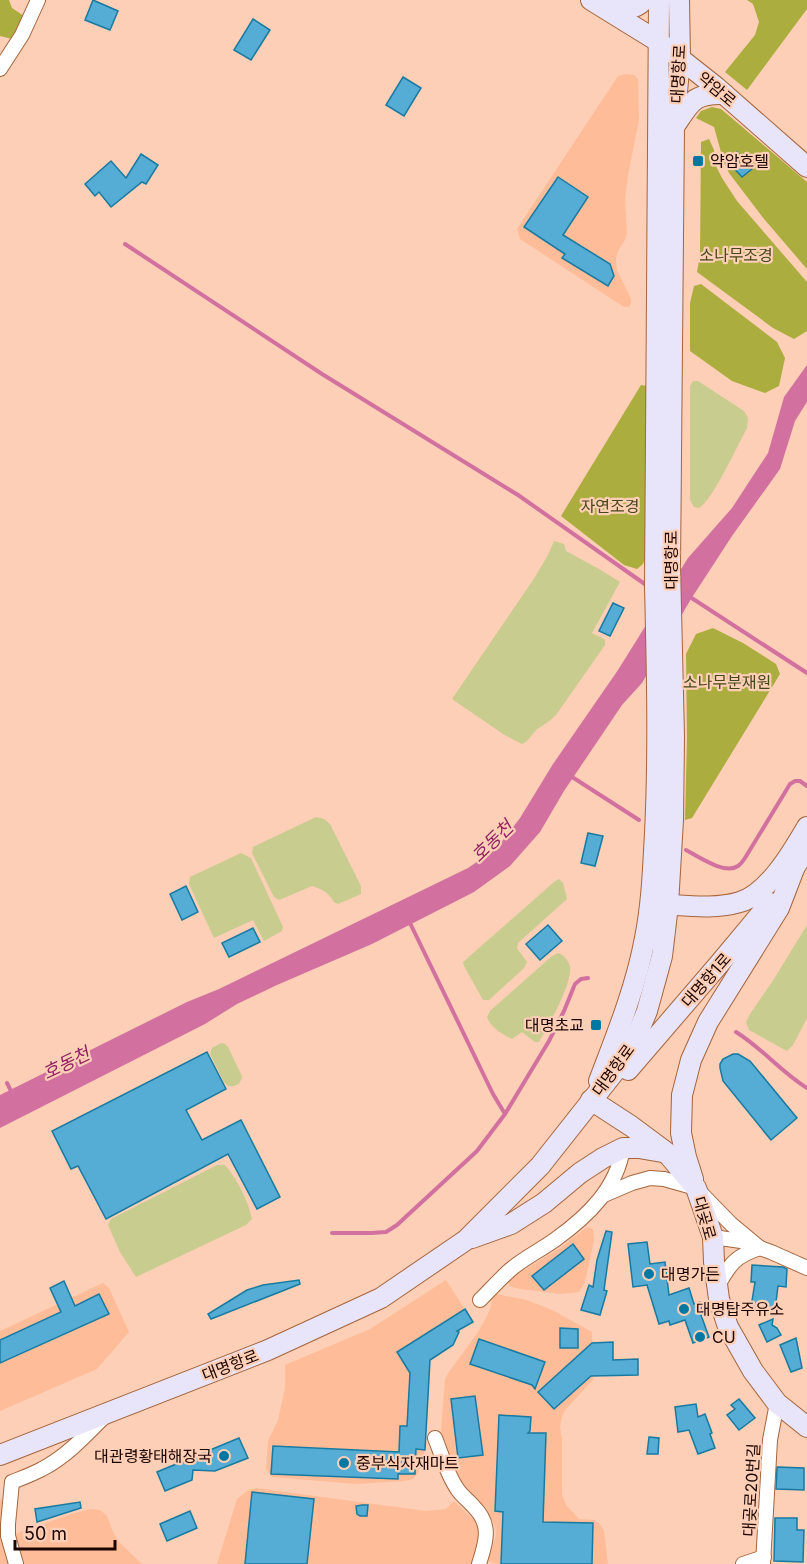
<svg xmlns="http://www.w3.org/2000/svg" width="807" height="1564" viewBox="0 0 807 1564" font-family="Inter,'Noto Sans KR',sans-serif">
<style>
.built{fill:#febd98}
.green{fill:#c8cc8e}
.forest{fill:#abad3e}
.water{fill:#d271a0}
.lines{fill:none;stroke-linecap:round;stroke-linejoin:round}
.stream{stroke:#d271a0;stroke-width:4}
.building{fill:#55acd4;stroke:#187aa1;stroke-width:1.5}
.street-casing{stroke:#a6643b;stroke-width:16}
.secondary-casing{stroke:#a6643b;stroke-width:22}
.street{stroke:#fff;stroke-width:14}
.secondary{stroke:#e8e5fb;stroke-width:20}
.poi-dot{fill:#0078a1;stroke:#fdcfb6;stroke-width:2}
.labels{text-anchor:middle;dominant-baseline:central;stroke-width:4.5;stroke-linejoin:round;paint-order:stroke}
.street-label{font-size:16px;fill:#1c0400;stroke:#fdcfb6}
.poi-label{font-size:16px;fill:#1c0400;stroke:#fdcfb6;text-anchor:start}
.park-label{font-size:16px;fill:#46471a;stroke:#fdcfb6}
.water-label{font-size:18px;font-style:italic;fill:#931f62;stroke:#fdcfb6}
</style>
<rect width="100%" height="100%" fill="#fdcfb6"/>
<!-- built -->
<g class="built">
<path d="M626 74 634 75 638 79 639 120 628 175 625 200 627 233 625 240 618 251 616 259 617 270 631 299V304L629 307H624L520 239 517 229 618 76Z"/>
<path d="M587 1227 593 1229 594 1240 585 1282 579 1292 561 1294 520 1289 512 1287 509 1285V1282L516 1275 560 1248Z"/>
<path d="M446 1280 473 1322 460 1330 453 1345 429 1360 425 1450 418 1473 413 1479 404 1481 356 1484 272 1477 266 1469 268 1441 278 1420 285 1388V1365L370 1329Z"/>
<path d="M103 1283 109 1288 129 1332 97 1369 0 1411V1331Z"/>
<path d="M496 1294 527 1300 552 1310 592 1332 593 1380 566 1409 562 1416 560 1427 562 1439V1494L566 1505 579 1519 594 1520 600 1524 604 1531 608 1564H497L488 1561 496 1535 495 1526 486 1507 465 1490 451 1462 441 1431 445 1379 449 1372 478 1332 487 1316 491 1306 492 1298Z"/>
<path d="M256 1488 426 1511 446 1509 454 1501 477 1523 479 1530V1540L473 1564H217L237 1499 247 1491Z"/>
<path d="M0 1498 2 1500 3 1507 0 1522 2 1535 15 1534 71 1514 91 1509 100 1510 107 1516 114 1534 119 1542 142 1564H0Z"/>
</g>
<!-- green -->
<g class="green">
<path d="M693 381H698L744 411 748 418 747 428C738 444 713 500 699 508L694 507 690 500V386Z"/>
<path d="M554 541 564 544 566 551 599 569 620 582 592 633 604 639 605 641V645L556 715C550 721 543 725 536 730 531 735 529 741 522 744L503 734 452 699 535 577 548 555Z"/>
<path d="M316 817 324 819 330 824 361 886V894L338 904 334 902C329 893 322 889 312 886L279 900 274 897 252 853 253 847Z"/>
<path d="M241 853 251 858 283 927 282 931 264 941 253 920 214 938 189 884 190 877Z"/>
<path d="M559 879 563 883 567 899 518 943 517 948 527 962 524 968 489 1000H483L464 966 463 962 554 882Z"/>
<path d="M807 925V1018L793 1045 787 1051 749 1030 746 1022 750 1014 774 979Z"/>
<path d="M558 953C564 955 569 961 570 967 572 985 548 1026 539 1042H535L522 1032 512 1039C502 1034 491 1028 487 1017L490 1011 552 956Z"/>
<path d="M221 1043 225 1044 228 1047 242 1076C241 1084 236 1087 228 1086L224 1082 210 1054 212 1048Z"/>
<path d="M217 1165H225C238 1180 248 1201 252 1219L246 1225 136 1277 120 1252 108 1225 111 1219Z"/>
</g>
<!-- forest -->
<g class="forest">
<path d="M0 0H9L12 8 24 16 12 39 0 36Z"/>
<path d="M747 0H807V9L747 90 725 72 755 35 759 22 753 4Z"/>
<path d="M712 107 721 109 807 182V269L764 219 729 173 724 163 714 127 696 118 701 111Z"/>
<path d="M709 139 714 150 715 164 722 178 737 201 807 282V331L794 339 773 328 697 272 700 255 701 142Z"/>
<path d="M701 284 777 342 785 358 779 386 765 393 732 381 690 351V303L694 286Z"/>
<path d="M641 385 648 386 646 556 643 564 637 569 624 565 561 516Z"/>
<path d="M713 628 743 643 776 664 780 674 692 818 685 820 687 738 686 654 696 634Z"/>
</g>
<!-- water -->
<path class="water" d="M807 365V402L795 421 780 469 732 536 691 599 642 683 622 705 564 791 540 832 510 866 474 892 372 944 277 985 237 1004 205 1024 0 1128V1095L187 1002 219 989 468 868 497 848 520 818 553 764 618 670 688 558 732 508 768 453 784 397Z"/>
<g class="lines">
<!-- stream -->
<g class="stream">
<path d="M125 244 322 374 518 495 649 587"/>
<path d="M687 595 807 673"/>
<path d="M569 775 639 820"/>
<path d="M686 850C699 857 725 875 738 866 741 864 743 861 745 858L790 784 795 781H800L807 786"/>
<path d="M736 1032C762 1048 781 1072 807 1088"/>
<path d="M7 1083 12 1093"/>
<path d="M505 1114 549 1041 564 1011 575 984 581 979 588 978"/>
<path d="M332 1233H371L386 1232 397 1225 477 1151 505 1114 493 1094 409 921"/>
</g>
</g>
<!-- building -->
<g class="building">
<path d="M93 0 118 11 110 30 85 20Z"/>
<path d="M253 19 270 30 251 60 234 50Z"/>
<path d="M403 77 421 88 404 116 386 105Z"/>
<path d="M737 152 752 169 742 177 727 161Z"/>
<path d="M141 154 158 165 146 184 142 182 111 207 99 192 95 196 85 184 111 161 126 178Z"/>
<path d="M558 177 588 197 563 235 610 264 614 276 608 286 562 258 565 254 524 227Z"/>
<path d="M613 603 624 608 610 636 599 631Z"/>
<path d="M588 833 603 836 595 866 581 863Z"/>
<path d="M186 886 198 912 182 920 170 894Z"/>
<path d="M548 925 562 941 540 960 526 944Z"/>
<path d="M253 928 260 942 229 957 222 943Z"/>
<path d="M207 1052 226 1089 186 1110 202 1140 241 1120 280 1197 257 1209 228 1154 106 1219 78 1166 71 1169 52 1131Z"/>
<path d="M733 1054H738L750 1061 797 1118 771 1140 723 1081 720 1068V1064L723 1059Z"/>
<path d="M606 1231 612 1232 604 1290 607 1291 600 1315 581 1310 589 1285 593 1287 597 1260Z"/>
<path d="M647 1242 650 1264 665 1262 669 1295 689 1288 694 1304 700 1302 704 1314 701 1315 709 1337 693 1343 685 1320 670 1325 669 1321 659 1324 647 1285 633 1287 628 1244Z"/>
<path d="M573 1244 584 1259 544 1290 532 1276Z"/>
<path d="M752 1265 783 1267 787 1269 786 1287 778 1286 775 1310 751 1307 755 1282H751Z"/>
<path d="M299 1280 300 1284 211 1319 208 1314 247 1290 263 1285Z"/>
<path d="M64 1281 75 1306 99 1294 109 1314 0 1363V1340L61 1312 50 1288Z"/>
<path d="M465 1309 473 1322 457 1331 459 1332 453 1345 430 1360 425 1450 416 1449 415 1474H398V1479L271 1474 273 1446 399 1452 400 1426H407L410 1373 397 1352Z"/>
<path d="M773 1319 772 1325 777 1328 781 1335 767 1342 759 1325Z"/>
<path d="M560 1328 578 1329V1348H560Z"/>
<path d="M796 1338 802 1368 791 1372 780 1345Z"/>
<path d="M479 1339 545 1362 535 1389 532 1385 470 1364Z"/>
<path d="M613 1342V1360L638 1359V1375L591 1376 554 1409 538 1392 592 1343Z"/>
<path d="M475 1396 483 1455 458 1458 451 1399Z"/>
<path d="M739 1399 755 1418 739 1430 727 1415 735 1409 731 1405Z"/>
<path d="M696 1404 698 1417 705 1414 712 1433 710 1434 715 1448 698 1454 689 1430 678 1432 675 1407Z"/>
<path d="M499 1415 531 1417 530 1431 528 1433H546L543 1522 593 1523 592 1564H501L503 1512 495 1511Z"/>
<path d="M649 1437 659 1438 658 1454H647Z"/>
<path d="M239 1438 248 1458 215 1471 193 1470 192 1480 165 1491 157 1472Z"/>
<path d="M777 1467 804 1468V1490L776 1489Z"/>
<path d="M252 1492 314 1499 307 1564H245Z"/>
<path d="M80 1502 81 1508 37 1522 35 1509Z"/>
<path d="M362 1505H368L367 1516H360L357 1514 356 1506Z"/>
<path d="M190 1511 197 1528 167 1541 160 1524Z"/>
<path d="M775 1518H797V1530H804L803 1562 774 1561Z"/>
</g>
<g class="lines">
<!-- street casing -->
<g class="street-casing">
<g id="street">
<path d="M0 69 22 35 38 0"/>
<path d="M604 1195 632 1183 650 1178 664 1179 696 1188 731 1224 760 1248"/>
<path d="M713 1237 741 1241 771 1252 807 1268"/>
<path d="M717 1287C730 1264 735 1256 760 1248"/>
<path d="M480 1300C490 1290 499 1280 510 1270 524 1258 541 1250 556 1239 588 1216 617 1188 623 1148"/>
<path d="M435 1438C442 1455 447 1475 458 1490 462 1496 469 1501 474 1507 492 1525 486 1542 479 1564"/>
<path d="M16 1564 8 1536V1524L12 1482C22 1478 33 1474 42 1469 67 1456 85 1436 104 1417"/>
<path d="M743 1564 764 1557"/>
<path d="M763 1564 770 1440 777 1403"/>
</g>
</g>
<!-- secondary casing -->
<g class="secondary-casing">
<g id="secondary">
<path d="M591 0 659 42 716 87 807 167"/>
<path d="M606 5C620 10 633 12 644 0"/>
<path d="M676 124C691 101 695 93 724 94"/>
<path d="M787 879 807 848"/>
<path d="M656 904C683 905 714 910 740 902 768 894 793 851 807 827"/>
<path d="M628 1070 720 963 770 903"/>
<path d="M599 1081C617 1034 636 987 645 938 652 903 653 868 655 833 659 751 657 669 655 586L659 0"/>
<path d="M591 1100 631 1126 666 1152 696 1188 713 1237 714 1262 719 1299 728 1327 753 1371 777 1403 807 1427"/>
<path d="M693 1179 686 1157 681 1133 682 1095 691 1060 708 1022 779 908 794 869"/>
<path d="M472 1238 511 1224 544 1203 580 1173 603 1158 623 1148H639L662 1152"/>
<path d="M0 1455 268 1350 381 1298 466 1240 540 1166 630 1052 647 1011 662 956 668 905 673 820 674 737 670 566 674 126 680 58 679 0"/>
</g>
</g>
<!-- street -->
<use href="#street" class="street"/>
<!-- secondary -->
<use href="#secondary" class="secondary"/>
</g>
<!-- markers -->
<g class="poi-dot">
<rect x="692" y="155" width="12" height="12" rx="3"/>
<rect x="590" y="1019" width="12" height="12" rx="3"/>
<circle cx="649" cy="1274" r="6"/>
<circle cx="684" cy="1309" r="6"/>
<circle cx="700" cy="1337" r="6"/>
<circle cx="224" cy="1456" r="6"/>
<circle cx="344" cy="1463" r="6"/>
</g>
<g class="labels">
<!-- street labels -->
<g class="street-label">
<text transform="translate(678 74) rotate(-87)">대명항로</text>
<text transform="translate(717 89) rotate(40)">약암로</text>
<text transform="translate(671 560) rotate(-90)">대명항로</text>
<text transform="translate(706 980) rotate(-49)">대명항1로</text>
<text transform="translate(613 1070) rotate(-54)">대명항로</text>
<text transform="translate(705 1218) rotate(74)">대곶로</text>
<text transform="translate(230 1365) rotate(-21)">대명항로</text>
<text transform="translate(751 1490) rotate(-87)">대곶로20번길</text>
</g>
<!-- poi labels -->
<g class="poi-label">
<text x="710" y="161">약암호텔</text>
<text x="584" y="1025" text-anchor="end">대명초교</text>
<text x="661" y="1274">대명가든</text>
<text x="696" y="1309">대명탑주유소</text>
<text x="712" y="1337">CU</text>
<text x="212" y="1456" text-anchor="end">대관령황태해장국</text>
<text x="356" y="1463">중부식자재마트</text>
</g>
<!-- park labels -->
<g class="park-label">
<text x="736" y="255">소나무조경</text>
<text x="610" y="506">자연조경</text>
<text x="727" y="682">소나무분재원</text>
</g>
<!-- water labels -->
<g class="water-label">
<text transform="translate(492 841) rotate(-44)">호동천</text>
<text transform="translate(66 1063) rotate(-26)">호동천</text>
</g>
</g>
<!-- scale -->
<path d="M15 1540v9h100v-9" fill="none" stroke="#1c0400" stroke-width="3"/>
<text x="24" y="1540" font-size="18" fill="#1c0400" stroke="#fdcfb6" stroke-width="4.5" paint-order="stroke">50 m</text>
</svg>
